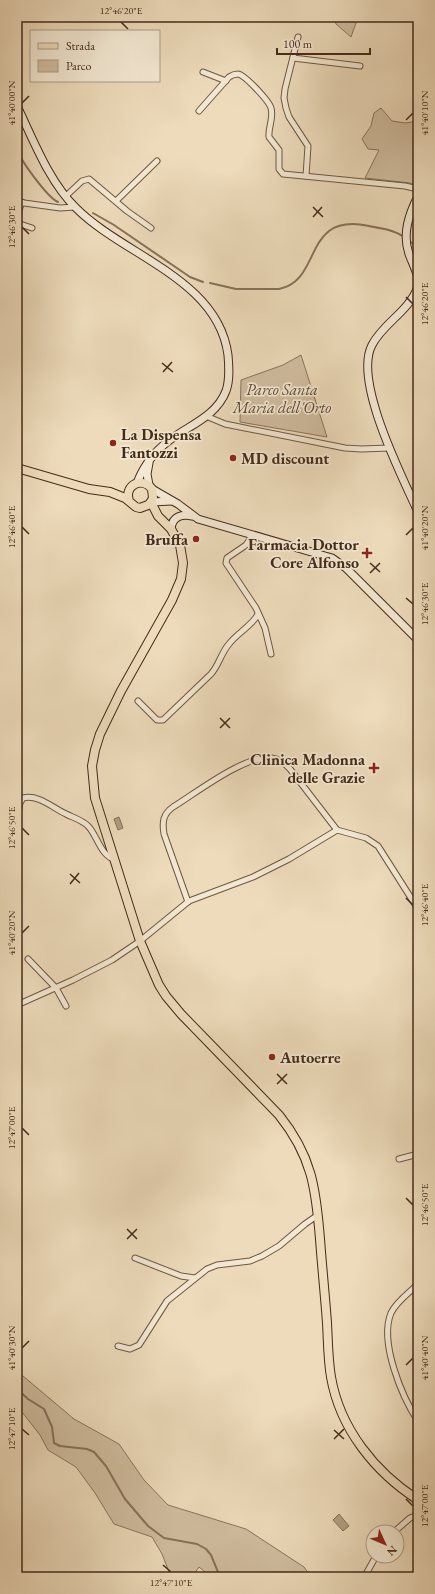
<svg xmlns="http://www.w3.org/2000/svg" width="435" height="1594" viewBox="0 0 435 1594" font-family="'EB Garamond',serif">
<style>
.green{fill:#d0bda0;stroke:#8a745d}
.water{fill:#b49f84;stroke:#88715a}
.lines{fill:none;stroke-linecap:round;stroke-linejoin:round}
.stream{stroke:#88715a;stroke-width:2}
.street-casing{stroke:#6f5742;stroke-width:7}
.secondary-casing{stroke:#452b1a;stroke-width:9}
.primary-casing{stroke:#452b1a;stroke-width:10}
.street{stroke:#f3e8d3;stroke-width:5}
.secondary{stroke:#f3e8d3;stroke-width:7}
.primary{stroke:#eddbbb;stroke-width:8}
.ticks{fill:none;stroke:#452b1a;stroke-width:1.5}
.poi-dot{fill:#8f2418;stroke:#f3e8d3;stroke-width:1.5}
.labels{text-anchor:middle;dominant-baseline:central;stroke-width:3.5;stroke-linejoin:round;paint-order:stroke}
.park-label{font-size:16px;font-style:italic;fill:#614835;stroke:#f3e8d3}
.poi-label{font-size:16px;font-weight:bold;fill:#452b1a;stroke:#f3e8d3;text-anchor:start}
.neatline{fill:none;stroke:#452b1a;stroke-width:1.5}
.ticks-label{font-size:10px;text-anchor:middle;fill:#452b1a}
</style>
<rect width="100%" height="100%" fill="#eddbbb"/>
<filter id="stains"><feTurbulence type="fractalNoise" baseFrequency=".005" numOctaves="4"/><feColorMatrix values="0 0 0 0 .2 0 0 0 0 .09 0 0 0 0 .02 0 0 0 .5 -.17"/></filter>
<radialGradient id="worn" r=".72"><stop offset=".6" stop-color="#630" stop-opacity="0"/><stop offset="1" stop-color="#630" stop-opacity=".3"/></radialGradient>
<!-- green -->
<g class="green">
<path d="M334 17H358L351 37 336 24Z"/>
<path d="M381 108 392 121 405 123 418 121V186L410 183 365 178 379 150 368 149 362 139 371 126 374 113Z"/>
<path d="M301 355 327 437 240 422 241 380 283 365Z"/>
<path d="M17 1371 74 1419 119 1444 144 1480 168 1505 246 1529 304 1567 311 1577H211L199 1567 192 1577H171L162 1554 152 1537 114 1524 95 1493 76 1467 48 1450 40 1435 22 1412 17 1410Z"/>
</g>
<!-- water -->
<g class="water">
<path d="M119 817 123 828 118 830 114 819Z"/>
<path d="M339 1514 349 1526 343 1531 333 1520Z"/>
</g>
<g class="lines">
<!-- stream -->
<g class="stream">
<path d="M17 149C20 160 48 198 58 202"/>
<path d="M93 213 114 225 190 277 203 282"/>
<path d="M409 241 418 247"/>
<path d="M210 283 236 289H279C323 281 302 211 369 226 381 228 394 230 404 237"/>
<path d="M17 1389 28 1399 44 1409 52 1427 54 1443 60 1446 87 1449 94 1452 106 1466 125 1499 148 1526 164 1538 197 1544 206 1549 211 1555 220 1577"/>
</g>
<!-- street casing -->
<g class="street-casing">
<g id="street">
<path d="M298 37 285 89 284 98 286 108 289 117 308 146 306 176"/>
<path d="M293 58 360 66"/>
<path d="M203 72 226 81"/>
<path d="M199 111 229 77C232 75 235 74 238 74 245 75 269 101 271 108 274 118 268 127 269 137L279 150V169L283 174 405 186 418 189"/>
<path d="M66 196 82 181 89 179 127 211 151 228"/>
<path d="M116 201 157 161"/>
<path d="M17 202 60 208 75 207"/>
<path d="M17 215 22 202"/>
<path d="M17 223 32 228"/>
<path d="M206 416 225 424 345 448 361 449 390 448"/>
<path d="M253 535 246 545 227 558 226 563 256 608 265 628 271 654"/>
<path d="M138 701 157 720H163L211 674C219 665 221 653 229 644 236 634 254 624 258 614"/>
<path d="M17 818 20 803 23 798C38 794 53 808 66 814 74 818 82 820 88 826 97 835 101 856 114 859"/>
<path d="M188 902 164 834C162 822 163 814 173 807 196 793 246 754 272 758 280 759 285 764 290 769L337 830"/>
<path d="M28 959 56 988 66 1006"/>
<path d="M17 1005 73 980 112 960 140 941 189 901 253 877 289 859 337 830 366 838 378 846 418 909"/>
<path d="M399 1159 418 1154"/>
<path d="M135 1258 181 1276 195 1278"/>
<path d="M418 1284C409 1293 396 1302 391 1313 379 1342 402 1397 418 1421"/>
<path d="M118 1346 130 1349 139 1345 167 1301 207 1269 217 1265 250 1261 262 1256 279 1246 305 1224 318 1215"/>
<path d="M394 1532 410 1518 418 1515"/>
<path d="M366 1574 376 1556"/>
</g>
</g>
<!-- secondary casing -->
<g class="secondary-casing">
<g id="secondary">
<path d="M17 106C33 139 49 182 76 208 124 256 218 279 228 355 229 367 230 380 226 391 217 414 195 423 177 435 158 447 145 462 137 483"/>
<path d="M418 196C409 214 402 234 409 254 412 262 416 270 418 278"/>
<path d="M418 286C410 311 383 323 372 345 353 381 402 476 418 512"/>
<path d="M149 463 147 474 149 485"/>
<path d="M152 489 178 504 198 519 332 558 346 568 418 640"/>
<path d="M151 502 172 501"/>
<path d="M171 529C172 516 182 514 192 516"/>
</g>
</g>
<!-- primary casing -->
<g class="primary-casing">
<g id="primary">
<path d="M17 468 89 489 110 492 125 498 136 507 140 508 148 505 151 502 153 498 152 489C142 476 124 485 129 501"/>
<path d="M151 502 158 516 171 529 180 545 183 563 181 579 172 600 121 691 100 734 95 750 92 766 95 798 140 941 159 985 166 996 181 1014 279 1115C312 1156 316 1189 320 1239 322 1267 325 1295 327 1323 328 1341 328 1360 331 1377 340 1429 375 1472 418 1500"/>
</g>
</g>
<!-- street -->
<use href="#street" class="street"/>
<!-- secondary -->
<use href="#secondary" class="secondary"/>
<!-- primary -->
<use href="#primary" class="primary"/>
</g>
<!-- ticks -->
<path class="ticks" d="M121 22 128 29M22 103 29 96M406 120 413 113M313 207 323 217M313 217 322 207M22 227 29 234M406 297 413 304M162 363 173 372M163 372 172 362M22 527 29 534M406 535 413 528M370 563 380 572M370 573 380 563M406 598 413 604M220 718 230 728M220 728 230 718M22 828 29 835M70 874 80 883M70 884 79 873M406 898 413 905M22 933 29 926M277 1074 287 1084M277 1084 287 1074M22 1128 29 1135M406 1198 413 1205M127 1229 137 1239M127 1239 137 1229M22 1348 29 1341M406 1365 413 1358M22 1429 29 1435M334 1430 344 1439M334 1439 344 1429M406 1499 413 1506M163 1565 171 1572"/>
<!-- markers -->
<g class="poi-dot">
<circle cx="113" cy="443" r="4"/>
<circle cx="233" cy="458" r="4"/>
<circle cx="196" cy="539" r="4"/>
<path d="M365 547h4v4h4v4h-4v4h-4v-4h-4v-4h4z"/>
<path d="M372 762h4v4h4v4h-4v4h-4v-4h-4v-4h4z"/>
<circle cx="272" cy="1057" r="4"/>
</g>
<g class="labels">
<!-- park labels -->
<g class="park-label">
<text x="282" y="389">Parco Santa<tspan x="282" dy="18">Maria dell'Orto</tspan></text>
</g>
<!-- poi labels -->
<g class="poi-label">
<text x="121" y="434">La Dispensa<tspan x="121" dy="18">Fantozzi</tspan></text>
<text x="241" y="458">MD discount</text>
<text x="188" y="539" text-anchor="end">Bruffa</text>
<text x="359" y="544" text-anchor="end">Farmacia Dottor<tspan x="359" dy="18">Core Alfonso</tspan></text>
<text x="365" y="759" text-anchor="end">Clinica Madonna<tspan x="365" dy="18">delle Grazie</tspan></text>
<text x="280" y="1057">Autoerre</text>
</g>
</g>
<!-- margin -->
<rect width="435" height="1594" fill="none" stroke="#eddbbb" stroke-width="44"/>
<!-- legend -->
<rect x="30" y="30" width="130" height="52" fill="#f3e8d3" stroke="#ad9c89"/>
<rect x="38" y="43" width="20" height="6" fill="#eddbbb" stroke="#ad9c89"/>
<text x="66" y="50" font-size="12" fill="#452b1a">Strada</text>
<rect x="38" y="60" width="20" height="12" fill="#d0bda0" stroke="#ad9c89"/>
<text x="66" y="70" font-size="12" fill="#452b1a">Parco</text>
<!-- north arrow -->
<g transform="translate(385 1544) rotate(134)"><circle r="19" fill="#f3e8d3" stroke="#ad9c89"/>
<path d="M0-3L7 15L0 10L-7 15Z" fill="#8f2418"/>
<text y="-6" font-size="11" font-weight="bold" text-anchor="middle" fill="#452b1a">N</text>
</g>
<!-- scale -->
<path d="M277 48v6h93v-6" fill="none" stroke="#452b1a" stroke-width="2"/>
<text x="283" y="48" font-size="12" fill="#452b1a" stroke="#f3e8d3" stroke-width="3" paint-order="stroke">100 m</text>
<rect x="22" y="22" width="391" height="1550" class="neatline"/>
<g class="ticks-label">
<text x="121" y="14">12°46'20"E</text>
<text transform="translate(11 103) rotate(-90)" y="4">41°40'00"N</text>
<text transform="translate(424 113) rotate(-90)" y="4">41°40'10"N</text>
<text transform="translate(11 227) rotate(-90)" y="4">12°46'30"E</text>
<text transform="translate(424 304) rotate(-90)" y="4">12°46'20"E</text>
<text transform="translate(11 527) rotate(-90)" y="4">12°46'40"E</text>
<text transform="translate(424 528) rotate(-90)" y="4">41°40'20"N</text>
<text transform="translate(424 604) rotate(-90)" y="4">12°46'30"E</text>
<text transform="translate(11 828) rotate(-90)" y="4">12°46'50"E</text>
<text transform="translate(424 905) rotate(-90)" y="4">12°46'40"E</text>
<text transform="translate(11 933) rotate(-90)" y="4">41°40'20"N</text>
<text transform="translate(11 1128) rotate(-90)" y="4">12°47'00"E</text>
<text transform="translate(424 1205) rotate(-90)" y="4">12°46'50"E</text>
<text transform="translate(11 1348) rotate(-90)" y="4">41°40'30"N</text>
<text transform="translate(424 1358) rotate(-90)" y="4">41°40'40"N</text>
<text transform="translate(11 1429) rotate(-90)" y="4">12°47'10"E</text>
<text transform="translate(424 1506) rotate(-90)" y="4">12°47'00"E</text>
<text x="171" y="1586">12°47'10"E</text>
</g>
<rect width="100%" height="100%" filter="url(#stains)"/>
<rect width="100%" height="100%" fill="url(#worn)"/>
</svg>
